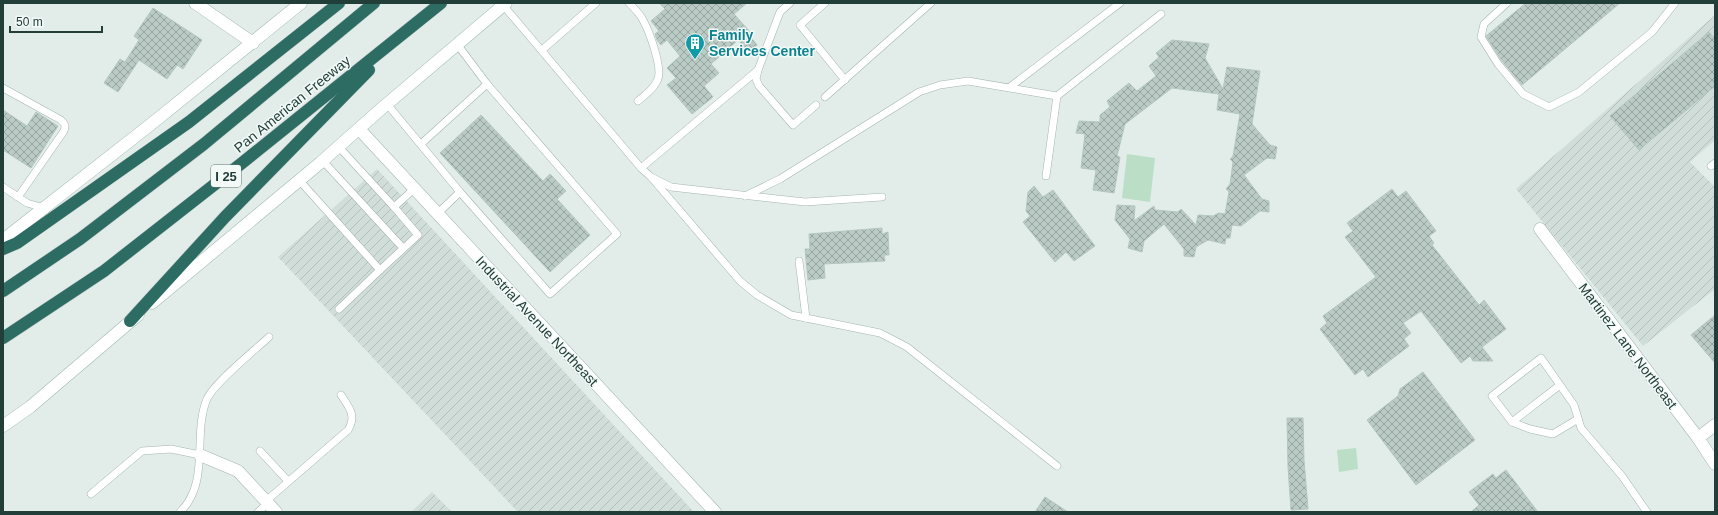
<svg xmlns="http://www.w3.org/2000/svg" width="1718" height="515" viewBox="0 0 1718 515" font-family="Arial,sans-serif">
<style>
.industrial{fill:url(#industrial-furrows)}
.green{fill:#badfc6}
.building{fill:url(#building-cross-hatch);stroke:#b4c7c0}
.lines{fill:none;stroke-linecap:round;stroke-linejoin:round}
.lane-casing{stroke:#a4b5b1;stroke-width:8}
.street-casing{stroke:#a4b5b1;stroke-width:13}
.secondary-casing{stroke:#9fb9b2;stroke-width:13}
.highway-casing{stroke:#c1c9c8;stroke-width:13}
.lane{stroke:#fff;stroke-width:7}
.street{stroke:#fff;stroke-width:12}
.secondary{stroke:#fff;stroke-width:12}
.highway{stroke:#2c6c63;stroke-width:12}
.labels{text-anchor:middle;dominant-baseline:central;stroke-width:3;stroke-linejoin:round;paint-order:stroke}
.shield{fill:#f2f9f6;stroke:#607672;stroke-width:1}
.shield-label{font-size:13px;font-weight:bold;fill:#213e39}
.culture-label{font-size:14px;font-weight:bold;fill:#0d838f;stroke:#f2f9f6;text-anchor:start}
.street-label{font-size:14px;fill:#213e39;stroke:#f2f9f6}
</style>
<defs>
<pattern id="industrial-furrows" width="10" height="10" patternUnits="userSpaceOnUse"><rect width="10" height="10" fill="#d0ddd8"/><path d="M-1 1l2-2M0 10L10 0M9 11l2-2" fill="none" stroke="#b2bfba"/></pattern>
<pattern id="building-cross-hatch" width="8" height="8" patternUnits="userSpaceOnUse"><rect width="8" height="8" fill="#bacac5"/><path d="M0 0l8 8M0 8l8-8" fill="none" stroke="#97a5a1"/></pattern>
</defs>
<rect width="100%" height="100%" fill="#e2ede9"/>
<!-- industrial -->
<g class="industrial">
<path d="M1715 15V140L1690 162 1715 187V289L1643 346 1516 189Z"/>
<path d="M377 169 694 512H518L278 257Z"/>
<path d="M432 492 452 512H411Z"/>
</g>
<!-- green -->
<g class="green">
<path d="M1127 154 1155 158 1150 202 1122 198Z"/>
<path d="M1356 448 1358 469 1339 472 1337 450Z"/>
</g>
<!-- building -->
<g class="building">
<path d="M659 3H747L734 14 750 32 748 34 757 45 749 52 738 40 711 64 719 73 704 86 713 97 692 114 667 85 676 78 667 68 680 56 667 40 661 45 657 40 655 34 659 31 651 21 665 9Z"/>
<path d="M1526 3H1620L1522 85 1502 61 1486 36Z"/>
<path d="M153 8 202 40 183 69 177 65 167 79 139 60 118 92 104 83 120 59 125 62 139 40 134 36Z"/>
<path d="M1709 32 1715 39V86L1639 150 1610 116Z"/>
<path d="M1172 40 1209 44 1205 58 1223 89 1227 67 1260 71 1252 124 1270 145 1277 147 1275 159 1267 158 1244 175 1262 199 1269 201V212L1260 211 1241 226 1232 225 1230 238H1226L1225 244 1208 240 1196 247 1194 257 1184 256V249L1164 224 1144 241 1142 252 1128 248 1130 239 1115 220 1117 205 1135 206 1134 221 1154 206 1155 210 1178 212 1181 209 1196 225 1198 215 1213 216 1219 213 1225 214 1229 192 1226 189 1230 184 1233 162 1230 159 1233 156 1240 114 1217 110 1219 94 1172 88 1125 124 1117 156 1120 157 1114 193 1093 190 1096 170 1081 168 1085 134 1076 133 1079 121 1100 122V115L1110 107 1107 101 1129 83 1137 91 1156 76 1149 66 1159 57 1156 53Z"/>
<path d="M3 110 27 126 36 112 58 126 31 168 3 150Z"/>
<path d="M481 115 543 181 550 174 566 191 557 199 590 235 550 272 440 153Z"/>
<path d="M1034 186 1043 197 1053 190 1095 246 1074 261 1066 252 1055 262 1023 222 1030 216 1026 211 1028 192Z"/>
<path d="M1392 189 1398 197 1406 191 1436 231 1429 236 1434 243 1432 245 1479 305 1484 300 1506 329 1482 347 1493 361H1473L1470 356 1461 363 1421 311 1403 323 1411 333 1404 339 1409 346 1368 377 1363 369 1355 375 1320 329 1327 323 1323 316 1376 277 1345 237 1353 231 1347 223Z"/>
<path d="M882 228V234L888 232 889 255H884L885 261 824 264 825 278 808 280 805 249H810L809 234Z"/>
<path d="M1715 315V363L1691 335Z"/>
<path d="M1423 372 1475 440 1416 485 1367 420 1398 396 1400 389Z"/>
<path d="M1287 418H1303L1304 460 1308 509 1291 510 1288 467Z"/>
<path d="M1506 470 1538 512H1471L1479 505 1469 492 1493 474 1496 478Z"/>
<path d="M1045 497 1068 512H1035Z"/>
</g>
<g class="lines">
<!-- lane casing -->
<g class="lane-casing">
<g id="lane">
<path d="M629 3C634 8 640 14 643 20 649 31 664 70 657 81 653 90 645 95 638 101"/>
<path d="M825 3 800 25 845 80"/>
<path d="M1507 3 1484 24 1481 37 1498 64 1523 94 1549 107 1579 92 1652 32 1675 3"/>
<path d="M503 5 641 168 651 177 671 187 805 202 882 197"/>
<path d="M542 50 596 3"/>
<path d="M758 70 756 79 759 86 793 125 816 105"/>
<path d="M1010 87 1120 3"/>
<path d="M3 88 61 120C65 124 66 126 64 131L18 197"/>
<path d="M825 97 931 3"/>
<path d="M387 104 460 192 437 214"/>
<path d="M421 144 487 84 457 44"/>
<path d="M338 146 394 207"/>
<path d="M322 160 403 248"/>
<path d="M1711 166 1715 163"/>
<path d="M641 168 758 70 780 12 790 3"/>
<path d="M1046 176 1057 96 1161 14"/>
<path d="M651 177 740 281 757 295 791 315 880 333 907 347 1057 466"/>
<path d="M299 180 380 270 418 235 394 207 414 189"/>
<path d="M3 187 27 203 44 208"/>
<path d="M460 192 550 294 617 234 487 84"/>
<path d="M745 196 780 179 919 92 940 85 968 81 1057 96"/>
<path d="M799 261 806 318"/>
<path d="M339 309 380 270"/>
<path d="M1560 385 1512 422 1492 396 1541 358 1574 405 1581 428 1622 476 1647 512"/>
<path d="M1512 422 1530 429 1553 434 1578 419"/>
<path d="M260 451 288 481"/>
<path d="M91 494 142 451 171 449 200 455"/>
<path d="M266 501 348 430C357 416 349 407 341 395"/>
<path d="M180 512C211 482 192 434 207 399 214 383 255 350 269 337"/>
<path d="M258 512 268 503"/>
</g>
</g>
<!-- street casing -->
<g class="street-casing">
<g id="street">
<path d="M195 3 253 43"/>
<path d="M359 129 715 512"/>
<path d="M1540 229 1698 438 1715 464"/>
<path d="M1698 438 1715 425"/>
<path d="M200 455 238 471 276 512"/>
</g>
</g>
<!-- secondary casing -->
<g class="secondary-casing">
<g id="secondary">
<path d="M3 240 150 125 301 3"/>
<path d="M152 303 320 163 381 109 506 3"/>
<path d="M3 426 30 407 138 315"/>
</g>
</g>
<!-- highway casing -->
<g class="highway-casing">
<g id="highway">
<path d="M3 249 17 243 189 122 339 3"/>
<path d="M3 291 80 239 204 144 374 3"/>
<path d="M130 321 225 217 369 70"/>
<path d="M3 338 104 271 242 163 441 3"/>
</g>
</g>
<!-- lane -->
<use href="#lane" class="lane"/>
<!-- street -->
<use href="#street" class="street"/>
<!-- secondary -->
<use href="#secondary" class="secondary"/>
<!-- highway -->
<use href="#highway" class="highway"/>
</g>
<!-- icons -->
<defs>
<g id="building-pin" transform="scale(1)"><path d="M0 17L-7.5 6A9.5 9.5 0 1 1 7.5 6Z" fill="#0f9aa8" stroke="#f2f9f6"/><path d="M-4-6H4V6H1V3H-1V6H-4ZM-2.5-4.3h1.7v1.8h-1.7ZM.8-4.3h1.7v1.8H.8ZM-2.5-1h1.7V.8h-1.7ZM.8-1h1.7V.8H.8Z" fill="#fff"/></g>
</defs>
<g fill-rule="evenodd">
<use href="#building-pin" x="695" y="43"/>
</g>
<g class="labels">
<!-- shield labels -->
<rect class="shield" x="211" y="165" width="30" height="22" rx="3"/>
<g class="shield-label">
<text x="226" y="176">I 25</text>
</g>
<!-- culture labels -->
<g class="culture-label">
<text x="709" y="35">Family<tspan x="709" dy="16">Services Center</tspan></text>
</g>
<!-- street labels -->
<g class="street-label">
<text transform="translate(292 104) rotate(-39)">Pan American Freeway</text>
<text transform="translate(537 321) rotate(47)">Industrial Avenue Northeast</text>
<text transform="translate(1628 346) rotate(53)">Martinez Lane Northeast</text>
</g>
</g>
<!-- border -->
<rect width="1718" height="515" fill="none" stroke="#213e39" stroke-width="8"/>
<!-- scale -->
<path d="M10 26v6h92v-6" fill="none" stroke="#213e39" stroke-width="2"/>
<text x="16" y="26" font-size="12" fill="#213e39" stroke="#f2f9f6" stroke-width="3" paint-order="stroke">50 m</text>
</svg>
